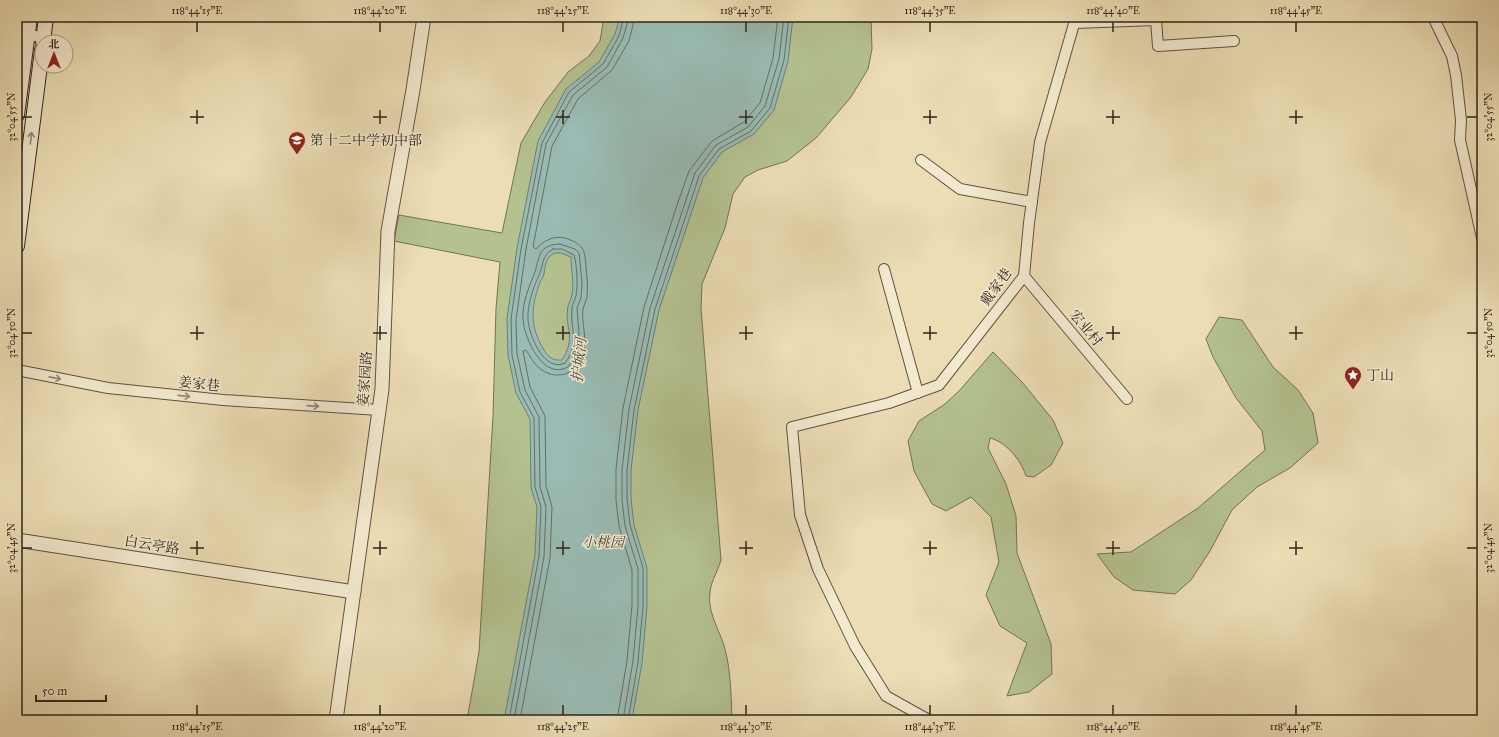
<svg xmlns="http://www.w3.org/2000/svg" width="1499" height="737" viewBox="0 0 1499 737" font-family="'IM FELL Great Primer','Noto Serif SC',serif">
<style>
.green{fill:#b4c290;stroke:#727355}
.water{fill:#99bbb3;stroke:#6f7f76;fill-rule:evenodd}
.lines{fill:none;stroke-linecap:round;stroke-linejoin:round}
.shore{stroke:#647066;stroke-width:1}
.minor-casing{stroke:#5e5241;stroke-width:12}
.tertiary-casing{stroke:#5e5241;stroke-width:15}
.secondary-casing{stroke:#2f241a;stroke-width:16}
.minor{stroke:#f3e9cf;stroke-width:10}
.tertiary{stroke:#f3e9cf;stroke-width:13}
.secondary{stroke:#f3e9cf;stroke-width:14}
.oneway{stroke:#918674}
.ticks{fill:none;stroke:#2f241a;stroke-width:1.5}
.labels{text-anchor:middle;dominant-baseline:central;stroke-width:3;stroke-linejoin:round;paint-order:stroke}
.poi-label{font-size:14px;fill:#2f241a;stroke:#f3e9cf;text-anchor:start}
.street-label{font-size:14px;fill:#2f241a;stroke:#f3e9cf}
.park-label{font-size:14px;font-style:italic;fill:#504c38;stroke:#f3e9cf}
.water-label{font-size:15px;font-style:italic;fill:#4f5148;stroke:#f3e9cf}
.neatline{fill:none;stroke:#2f241a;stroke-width:1.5}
.ticks-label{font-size:10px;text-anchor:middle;fill:#2f241a}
</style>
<rect width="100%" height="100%" fill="#ecddb5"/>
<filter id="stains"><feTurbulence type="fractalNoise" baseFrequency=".005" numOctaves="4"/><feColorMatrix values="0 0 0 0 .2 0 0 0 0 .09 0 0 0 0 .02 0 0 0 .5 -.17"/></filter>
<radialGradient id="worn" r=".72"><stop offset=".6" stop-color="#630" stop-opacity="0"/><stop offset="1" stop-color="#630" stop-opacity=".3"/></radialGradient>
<!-- green -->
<g class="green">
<path d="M604 17H871L872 49 868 69 851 97 816 138 787 161 758 170 745 177 733 194 725 228 702 284 701 308 721 560C718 571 711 581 710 592 707 613 720 630 725 649 731 672 731 696 732 720H467L479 652 493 416 496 308 500 262 394 241 399 215 502 233 521 143 545 102 568 72 589 56 600 41Z"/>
<path d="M1219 317 1242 320 1273 367 1298 390 1313 413 1318 443 1290 468 1257 487 1232 510 1210 551 1191 580 1175 594 1133 590 1114 577 1097 554 1131 552 1198 508 1265 450 1262 431 1236 398 1213 357 1206 339Z"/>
<path d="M993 352 1022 382 1053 420 1063 443 1051 465 1034 477 1026 476C1021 460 1006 442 990 438L988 448 1006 484 1016 516 1017 553 1051 644 1052 674 1029 692 1007 696 1027 643 1000 626 986 595 999 562 991 517 971 497 946 511 932 504 914 471 908 441 919 421 945 404 959 391Z"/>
</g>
<!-- water -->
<path class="water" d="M620 17H793L788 61 774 110 754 134 722 152 703 178 659 310 638 410 631 470V499L634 525 647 568V606L642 663 632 720H505V715L535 555 537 507 531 488 530 419 516 393 508 355 507 319 517 248 538 141 566 89 599 62 615 34ZM555 253H561L571 257C571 270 574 282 572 295 571 299 569 302 568 306 564 328 577 337 562 360 552 361 547 356 543 348 530 327 531 308 539 285 540 281 543 278 544 274 546 264 545 258 555 253Z"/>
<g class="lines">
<!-- shore -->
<g class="shore">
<path d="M560 244 575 249 579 253 582 282 581 298 577 308 579 333 578 351 568 367C543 381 524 338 523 319 522 303 529 287 535 272 540 256 538 245 560 244Z"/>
<path d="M553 249H562L574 255C577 265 578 286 576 296 575 300 572 304 572 308 570 330 580 343 565 363 544 373 529 335 528 320 527 305 533 288 539 275 544 264 541 256 553 249Z"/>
<path d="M509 720 539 556 541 507 535 487 534 418 520 392 512 355 511 319 521 249 542 143 569 92 603 64 619 36 624 17"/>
<path d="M514 720 544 557 546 507 540 487 539 417 525 390 517 354 516 320 526 249 546 144 573 95 607 67 623 38 629 17"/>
<path d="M520 720 550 558 552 507 546 486 545 416 530 387 523 351 526 350C530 355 533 363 538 367 555 382 577 375 583 354 588 339 581 323 583 309 584 305 586 301 587 297 588 286 587 277 586 267 585 249 583 244 565 238 554 235 543 241 536 249L533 247 552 146 578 99 612 70 629 41 635 17"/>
<path d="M617 720 627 661 632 605V570L619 526 616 500V469L623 408 644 307 677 205 689 171 712 141 744 122 760 103 773 58 778 17"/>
<path d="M623 720 633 661 638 606V569L625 526 622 500V470L629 409 650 308 695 173 716 145 748 127 765 106 779 59 784 17"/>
<path d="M628 720 638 662 643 606V568L630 525 627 499V470L634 410 655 309 699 176 719 149 751 131 770 108 784 60 789 17"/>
</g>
<!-- minor casing -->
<g class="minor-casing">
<g id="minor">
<path d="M1433 17 1452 56 1456 75 1461 120 1460 140 1482 238"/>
<path d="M1075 23 1156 20 1158 46 1234 41"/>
<path d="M17 34 44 37"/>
<path d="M921 160 960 189 1032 202"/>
<path d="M884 269 918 393"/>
<path d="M1024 276 1127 399"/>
<path d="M17 370 108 388 223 400 379 410"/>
<path d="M929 720 886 696 855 646 818 569 800 515 792 427 889 403 939 385 1024 276 1029 223 1040 142 1076 17"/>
</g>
</g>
<!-- tertiary casing -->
<g class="tertiary-casing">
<g id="tertiary">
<path d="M17 540 354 592"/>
<path d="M336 720 382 389 388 231 413 90 424 17"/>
</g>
</g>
<!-- secondary casing -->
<g class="secondary-casing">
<g id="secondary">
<path d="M43 42 46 17"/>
<path d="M17 115 30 17"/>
<path d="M17 246 42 50"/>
</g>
</g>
<!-- minor -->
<use href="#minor" class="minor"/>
<!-- tertiary -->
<use href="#tertiary" class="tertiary"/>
<!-- secondary -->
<use href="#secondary" class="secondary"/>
</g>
<!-- one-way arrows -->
<defs><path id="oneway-shaft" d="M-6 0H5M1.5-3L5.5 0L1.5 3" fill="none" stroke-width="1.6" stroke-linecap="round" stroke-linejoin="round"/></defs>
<g class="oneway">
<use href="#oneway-shaft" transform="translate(31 138) rotate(-83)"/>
<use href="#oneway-shaft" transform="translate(55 378) rotate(11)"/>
<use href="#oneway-shaft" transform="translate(184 396) rotate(6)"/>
<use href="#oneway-shaft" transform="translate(313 406) rotate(4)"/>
</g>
<!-- ticks -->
<path class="ticks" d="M197 22V32M380 22V32M563 22V32M746 22V32M930 22V32M1113 22V32M1296 22V32M197 110V124M380 110V124M563 110V124M746 110V124M930 110V124M1113 110V124M1296 110V124M22 117H32M190 117H204M373 117H387M556 117H570M739 117H753M923 117H937M1106 117H1120M1289 117H1303M1467 117H1477M197 326V340M380 326V340M563 326V340M746 326V340M930 326V340M1113 326V340M1296 326V340M22 333H32M190 333H204M373 333H387M556 333H570M739 333H753M923 333H937M1106 333H1120M1289 333H1303M1467 333H1477M197 541V555M380 541V555M563 541V555M746 541V555M930 541V555M1113 541V555M1296 541V555M22 548H32M190 548H204M373 548H387M556 548H570M739 548H753M923 548H937M1106 548H1120M1289 548H1303M1467 548H1477M197 705V715M380 705V715M563 705V715M746 705V715M930 705V715M1113 705V715M1296 705V715"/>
<!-- icons -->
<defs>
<g id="school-pin" transform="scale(0.9)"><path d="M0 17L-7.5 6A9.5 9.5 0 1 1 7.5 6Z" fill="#8f2418" stroke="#f3e9cf"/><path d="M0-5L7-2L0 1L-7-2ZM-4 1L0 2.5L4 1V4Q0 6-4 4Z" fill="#fff"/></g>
<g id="sight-pin" transform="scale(0.9)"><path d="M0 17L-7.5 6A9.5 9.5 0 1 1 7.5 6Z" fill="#8f2418" stroke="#f3e9cf"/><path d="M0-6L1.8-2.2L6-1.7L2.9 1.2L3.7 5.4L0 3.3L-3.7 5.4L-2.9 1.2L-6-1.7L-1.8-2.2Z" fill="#fff"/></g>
</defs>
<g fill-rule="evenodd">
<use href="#school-pin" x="297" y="140"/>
<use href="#sight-pin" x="1353" y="375"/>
</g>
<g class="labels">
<!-- poi labels -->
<g class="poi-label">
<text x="310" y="140">第十二中学初中部</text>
<text x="1366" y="375">丁山</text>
</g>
<!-- street labels -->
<g class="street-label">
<text transform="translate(996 287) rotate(-54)">戴家巷</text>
<text transform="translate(1086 328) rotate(50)">宏业村</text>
<text transform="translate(365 379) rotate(-86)">姜家园路</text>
<text transform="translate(199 384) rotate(6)">姜家巷</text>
<text transform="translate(152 545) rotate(9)">白云亭路</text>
</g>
<!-- park labels -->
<g class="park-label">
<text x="603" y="542">小桃园</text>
</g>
<!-- water labels -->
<g class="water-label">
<text transform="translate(579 360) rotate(-85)">护城河</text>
</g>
</g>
<!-- margin -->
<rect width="1499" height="737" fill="none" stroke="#ecddb5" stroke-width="44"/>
<!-- north arrow -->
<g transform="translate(54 54)"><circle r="19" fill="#f3e9cf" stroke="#a59a87"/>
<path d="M0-3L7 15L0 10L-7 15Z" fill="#8f2418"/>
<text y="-6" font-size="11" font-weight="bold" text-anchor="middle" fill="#2f241a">北</text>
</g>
<!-- scale -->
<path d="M36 695v6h70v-6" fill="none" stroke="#2f241a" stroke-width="2"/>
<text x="42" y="695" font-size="12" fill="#2f241a" stroke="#f3e9cf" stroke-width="3" paint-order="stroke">50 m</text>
<rect x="22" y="22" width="1455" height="693" class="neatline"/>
<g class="ticks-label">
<text x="197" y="14">118°44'15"E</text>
<text x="380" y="14">118°44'20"E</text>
<text x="563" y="14">118°44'25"E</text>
<text x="746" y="14">118°44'30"E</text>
<text x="930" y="14">118°44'35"E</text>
<text x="1113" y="14">118°44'40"E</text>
<text x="1296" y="14">118°44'45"E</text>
<text transform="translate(11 117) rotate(-90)" y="4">32°04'55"N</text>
<text transform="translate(1488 117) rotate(-90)" y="4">32°04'55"N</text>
<text transform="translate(11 333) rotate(-90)" y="4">32°04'50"N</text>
<text transform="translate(1488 333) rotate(-90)" y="4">32°04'50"N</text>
<text transform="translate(11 548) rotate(-90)" y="4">32°04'45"N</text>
<text transform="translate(1488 548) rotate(-90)" y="4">32°04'45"N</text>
<text x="197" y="730">118°44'15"E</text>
<text x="380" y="730">118°44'20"E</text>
<text x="563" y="730">118°44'25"E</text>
<text x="746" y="730">118°44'30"E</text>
<text x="930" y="730">118°44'35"E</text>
<text x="1113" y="730">118°44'40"E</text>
<text x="1296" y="730">118°44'45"E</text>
</g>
<rect width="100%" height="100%" filter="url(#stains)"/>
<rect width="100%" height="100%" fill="url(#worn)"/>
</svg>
